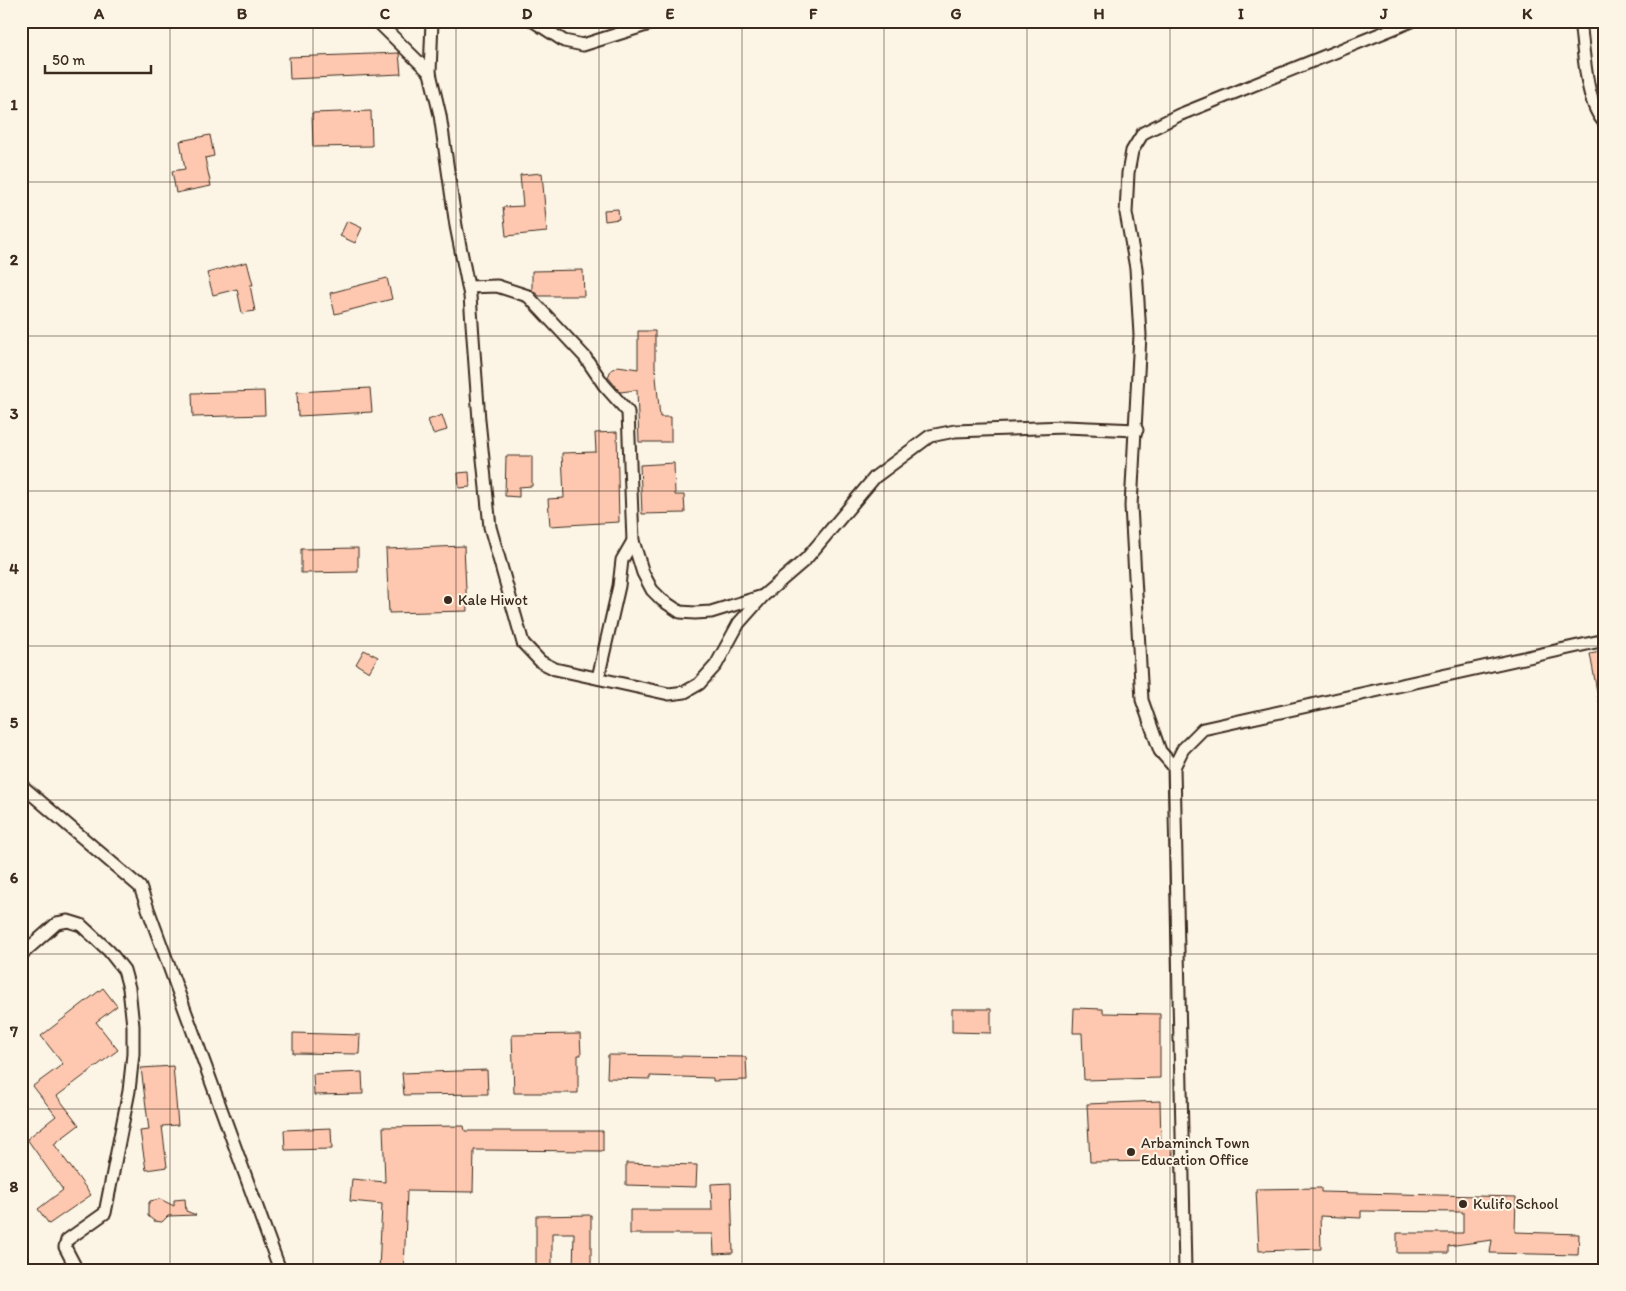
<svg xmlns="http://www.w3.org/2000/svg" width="1626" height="1291" viewBox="0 0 1626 1291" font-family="Itim,sans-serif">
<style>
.building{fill:#fdc8af;stroke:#3b2a1e}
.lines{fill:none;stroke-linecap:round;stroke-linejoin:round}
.minor-casing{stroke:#3b2a1e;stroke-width:15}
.minor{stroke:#fcf5e5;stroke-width:11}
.grid{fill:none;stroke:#3b2a1e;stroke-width:1;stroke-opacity:0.55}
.poi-dot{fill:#3b2a1e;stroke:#fcf5e5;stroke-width:2}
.labels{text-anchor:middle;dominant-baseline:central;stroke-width:4;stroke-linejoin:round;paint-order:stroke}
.poi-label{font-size:15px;fill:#3b2a1e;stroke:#fcf5e5;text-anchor:start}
.neatline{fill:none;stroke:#3b2a1e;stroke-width:2}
.grid-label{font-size:16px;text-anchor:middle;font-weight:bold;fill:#3b2a1e}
</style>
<rect width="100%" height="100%" fill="#fcf5e5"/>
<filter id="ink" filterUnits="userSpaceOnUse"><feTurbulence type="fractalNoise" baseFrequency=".02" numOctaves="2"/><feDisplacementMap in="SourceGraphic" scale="10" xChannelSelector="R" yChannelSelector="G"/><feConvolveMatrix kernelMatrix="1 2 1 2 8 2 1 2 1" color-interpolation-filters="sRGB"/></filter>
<g filter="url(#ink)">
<!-- building -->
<g class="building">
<path d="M399 53 401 74 290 79 289 57Z"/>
<path d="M371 111 372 146 313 147 312 113Z"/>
<path d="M210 135 214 156 205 158 211 186 176 193 172 171 185 169 180 141Z"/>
<path d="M542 173 547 232 506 236 503 207 523 206 520 175Z"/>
<path d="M618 209 619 219 605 221 604 210Z"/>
<path d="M347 221 362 228 355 243 340 236Z"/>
<path d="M247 262 253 285H250L255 311 242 313 237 289 213 295 207 273Z"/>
<path d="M583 270 584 296H539L532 290V271Z"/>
<path d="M387 278 392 299 335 314 330 293Z"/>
<path d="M638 331H655V367L660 417H671V442H639L637 390 620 392 608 377 611 370 618 366 638 369Z"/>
<path d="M370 388 372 412 298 416 297 392Z"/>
<path d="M264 391 265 415 193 417 192 393Z"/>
<path d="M442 415 447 430 433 434 428 420Z"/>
<path d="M617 432 619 522 550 526 548 499 564 498 562 453 596 452 595 433Z"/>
<path d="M506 456H532V486L519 487V497L505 496Z"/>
<path d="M674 463 675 495H684L685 513 642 514 640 465Z"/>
<path d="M469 472 470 487 459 488 458 473Z"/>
<path d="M464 546 467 611 389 613 386 549Z"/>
<path d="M358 548V572L301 573V549Z"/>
<path d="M364 650 378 657 369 672 356 664Z"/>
<path d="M1605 651V701L1599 702 1590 654Z"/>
<path d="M103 988 117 1006 96 1022 118 1050 57 1096 79 1125 54 1144 91 1195 49 1224 38 1209 63 1190 27 1139 56 1116 33 1086 63 1064 41 1036Z"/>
<path d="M1074 1008 1103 1009V1013L1160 1014V1078L1084 1080 1082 1033H1073Z"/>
<path d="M952 1009H991V1033L952 1032Z"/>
<path d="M293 1033 360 1035 359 1054 293 1053Z"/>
<path d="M580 1034 581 1055H578V1093H514L512 1035Z"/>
<path d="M608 1055 746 1057 747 1080 713 1081V1078L650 1076V1079L607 1078Z"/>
<path d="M173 1066 178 1125 162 1126 167 1167 146 1170 140 1131 149 1130 141 1068Z"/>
<path d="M487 1070 488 1094 404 1095 402 1073Z"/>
<path d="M362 1072 363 1094 314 1095 313 1074Z"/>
<path d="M1160 1101 1161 1143H1173V1161L1090 1162 1087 1104Z"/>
<path d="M464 1126 465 1131H603V1151L474 1150 473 1192 407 1191 404 1270H379L382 1204 350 1201 352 1179 385 1182 383 1127Z"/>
<path d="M331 1128 332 1149 285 1150 284 1130Z"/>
<path d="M626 1163 697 1165 696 1187 626 1185Z"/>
<path d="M731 1183 733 1253 714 1254 713 1234H630V1210H712L711 1184Z"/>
<path d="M1321 1188V1192L1516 1197 1515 1232 1579 1234 1578 1255 1490 1253 1492 1240 1448 1246V1253H1397V1233H1463V1212L1361 1211V1218L1320 1216 1321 1249 1259 1251 1256 1189Z"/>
<path d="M160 1199 174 1206V1200L185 1199 186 1211 196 1215 168 1216 162 1222 154 1221 148 1216V1205L150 1201Z"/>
<path d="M591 1215V1270H573L574 1233H552V1270H536V1216Z"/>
</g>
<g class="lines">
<!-- minor casing -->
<g class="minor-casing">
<g id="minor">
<path d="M377 21 430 73 440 115 456 226 470 296 479 420 490 527 523 643 541 662 555 669 669 694 685 692 699 684 716 665 739 623 763 596 806 559 875 477 930 436 955 431 1065 427 1137 430"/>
<path d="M533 21 564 41 583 45 659 21"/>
<path d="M1580 21C1584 49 1585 104 1605 123"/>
<path d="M430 73 432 21"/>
<path d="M468 287 497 286 528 296 585 357 604 385 628 412 633 541 643 573 652 590 662 600 680 612 695 613 711 612 763 596"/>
<path d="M598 678 619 586 622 560 633 541"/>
<path d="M1174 767 1160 751 1142 700 1131 506 1140 335 1136 268 1126 213 1128 173 1132 151 1143 133 1179 115 1412 21"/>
<path d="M21 785 140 887 280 1270"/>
<path d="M21 955 57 923 68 921 81 925 109 951 124 970 129 988 133 1026V1054L129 1091 105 1213 67 1240 65 1247 77 1270"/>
<path d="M1185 1270 1174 767 1183 749 1203 729 1605 640"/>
</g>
</g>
<!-- minor -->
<use href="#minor" class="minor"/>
</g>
</g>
<!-- grid -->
<path class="grid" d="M170 21V1270M313 21V1270M456 21V1270M599 21V1270M742 21V1270M884 21V1270M1027 21V1270M1170 21V1270M1313 21V1270M1456 21V1270M21 182H1605M21 336H1605M21 491H1605M21 646H1605M21 800H1605M21 954H1605M21 1109H1605"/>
<!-- markers -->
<g class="poi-dot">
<circle cx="448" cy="600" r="5"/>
<circle cx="1131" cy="1152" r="5"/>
<circle cx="1463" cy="1204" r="5"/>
</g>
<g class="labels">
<!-- poi labels -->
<g class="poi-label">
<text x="458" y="600">Kale Hiwot</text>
<text x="1141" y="1143">Arbaminch Town<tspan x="1141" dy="17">Education Office</tspan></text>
<text x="1473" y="1204">Kulifo School</text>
</g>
</g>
<!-- margin -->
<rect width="1626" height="1291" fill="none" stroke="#fcf5e5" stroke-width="55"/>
<!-- scale -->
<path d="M45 65v8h106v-8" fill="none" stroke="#3b2a1e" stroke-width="2.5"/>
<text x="52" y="65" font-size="15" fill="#3b2a1e" stroke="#fcf5e5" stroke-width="4" paint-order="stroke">50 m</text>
<rect x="28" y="28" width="1570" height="1236" class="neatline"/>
<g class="grid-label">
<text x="99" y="19">A</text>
<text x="242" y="19">B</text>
<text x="385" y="19">C</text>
<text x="527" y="19">D</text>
<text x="670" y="19">E</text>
<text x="813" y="19">F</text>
<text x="956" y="19">G</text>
<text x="1099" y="19">H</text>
<text x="1241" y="19">I</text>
<text x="1384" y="19">J</text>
<text x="1527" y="19">K</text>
<text x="14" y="110">1</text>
<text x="14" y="265">2</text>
<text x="14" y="419">3</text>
<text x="14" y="574">4</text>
<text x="14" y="728">5</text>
<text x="14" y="883">6</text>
<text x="14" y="1037">7</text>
<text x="14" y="1192">8</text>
</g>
</svg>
